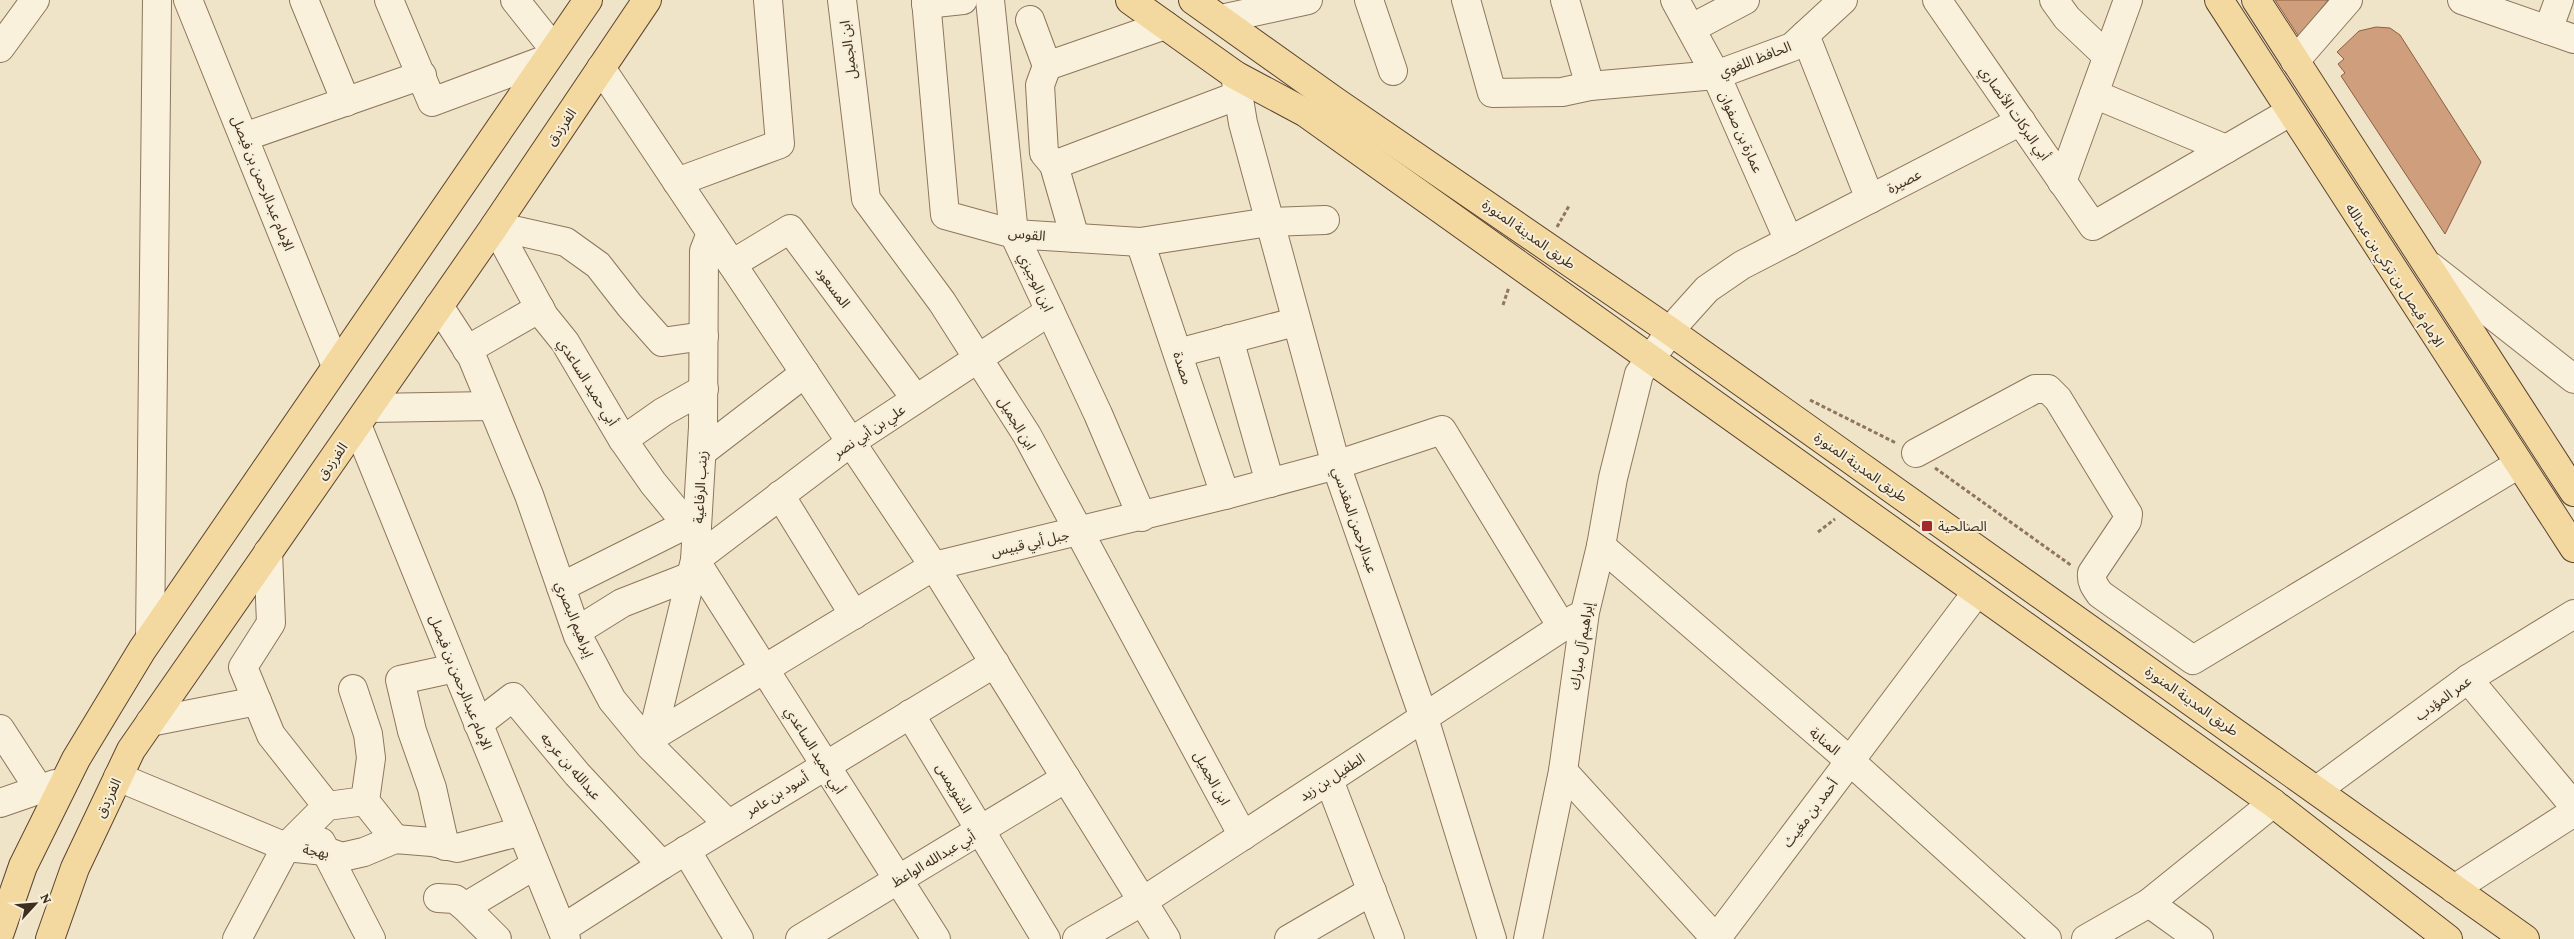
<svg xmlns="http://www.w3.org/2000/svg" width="2574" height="939" viewBox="0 0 2574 939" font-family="'Crimson Pro','Noto Sans Arabic',serif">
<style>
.building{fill:#cf9f7d;stroke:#8d5f41}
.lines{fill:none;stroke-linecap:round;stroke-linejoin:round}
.minor-casing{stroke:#8d765c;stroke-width:30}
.major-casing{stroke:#5b4430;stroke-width:30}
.path{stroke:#8d765c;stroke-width:3;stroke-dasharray:4 2.5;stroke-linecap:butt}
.minor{stroke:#faf1dc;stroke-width:28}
.major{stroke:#f3d9a0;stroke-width:28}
.poi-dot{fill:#9e2a2b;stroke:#f7eed8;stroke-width:2}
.labels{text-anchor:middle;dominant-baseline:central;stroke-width:4;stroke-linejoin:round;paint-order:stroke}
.street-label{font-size:14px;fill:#3d2e20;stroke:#f7eed8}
.poi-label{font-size:14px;fill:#3d2e20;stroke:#f7eed8;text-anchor:start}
</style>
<rect width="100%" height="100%" fill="#f0e4c8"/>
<!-- building -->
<g class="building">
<path d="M2275 0H2328L2299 37Z"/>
<path d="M2376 27 2390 28 2400 35 2481 162 2445 234 2341 76 2345 73 2338 64 2344 59 2337 52 2359 31Z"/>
</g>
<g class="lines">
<!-- minor casing -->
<g class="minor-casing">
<g id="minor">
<path d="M188 0 336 366"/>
<path d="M304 0 346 102"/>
<path d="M389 0 432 102 547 59"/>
<path d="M515 0 554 49"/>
<path d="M842 0 866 199 942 302 1027 435 1243 836"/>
<path d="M926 0 945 215 1014 234 1140 242 1269 222 1325 220"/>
<path d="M990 0 1014 234 1098 414 1142 517"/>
<path d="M1369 0 1393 71"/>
<path d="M1466 0 1492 93 1562 92 1590 86 1565 0"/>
<path d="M1675 0 1716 75 1789 241"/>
<path d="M1937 0 2093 226 2290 112"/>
<path d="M2054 0 2067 18 2107 56"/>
<path d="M2462 0 2574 39"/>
<path d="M926 4 963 0"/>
<path d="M1221 19 1308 0"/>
<path d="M1030 20 1047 66 1165 25"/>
<path d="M1692 28 1745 0"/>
<path d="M2548 30 2559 0"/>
<path d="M1805 35 1870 199"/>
<path d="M0 48 35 0"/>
<path d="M2295 61 2348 0"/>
<path d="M1047 66 1040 85 1044 153 1054 165 1075 238"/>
<path d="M601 68 939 574 1166 939"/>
<path d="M1235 75 1243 123 1336 465 1424 718 1492 939"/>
<path d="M1590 86 1716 75 1792 47 1843 0"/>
<path d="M2094 94 2226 149"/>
<path d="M244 137 422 75"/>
<path d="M1054 165 1239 95"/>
<path d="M677 182 780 144 768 0"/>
<path d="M2062 182 2128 0"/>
<path d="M495 226 544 316 565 342 623 440 653 483 676 511 697 526"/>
<path d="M495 226 566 242 598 265 630 306 662 342 704 336"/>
<path d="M1140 242 1225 495"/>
<path d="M732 264 790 229 916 399"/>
<path d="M2430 266 2574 379"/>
<path d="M439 306 472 357 529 495 578 636 612 700 650 746 728 824"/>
<path d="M1229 339 1270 483"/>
<path d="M467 350 540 308"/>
<path d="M1178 353 1295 322"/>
<path d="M369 408 492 406"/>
<path d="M357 425 566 939"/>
<path d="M623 440 663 412 704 389"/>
<path d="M702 452 805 373"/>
<path d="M1916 453 2035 389H2048L2058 399 2128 514 2127 521 2092 573C2091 582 2095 587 2100 594L2193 660 2519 464"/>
<path d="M780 495 854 615"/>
<path d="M1601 546 1849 760 2047 939"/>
<path d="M268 552 271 623 243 667 271 735 327 806"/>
<path d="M561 587 677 529 697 526"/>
<path d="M577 631 622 603 691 576"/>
<path d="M150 638 157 0"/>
<path d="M2468 679 2574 806"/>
<path d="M353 689 368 734 371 758 365 801 395 839"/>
<path d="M910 714 1046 939"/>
<path d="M150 722 257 701"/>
<path d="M478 724 513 697 577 774 662 865"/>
<path d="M0 729 39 789"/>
<path d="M652 737 934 566 1225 495 1336 465 1442 430 1562 627"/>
<path d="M652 737 695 560 703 427 704 251 711 233"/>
<path d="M1563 771 1716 939"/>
<path d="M118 777 286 847 325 851 342 857 364 852 395 839 432 842 457 848 522 831"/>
<path d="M1329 780 1390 939"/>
<path d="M2317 790 2468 679 2574 614"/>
<path d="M0 803 55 784"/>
<path d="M321 842 371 939"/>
<path d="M445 846 432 788 412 731 400 680 455 668"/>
<path d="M686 850 739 939"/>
<path d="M2454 889 2574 812"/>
<path d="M438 898 455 899 465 907"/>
<path d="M2149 903 2199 939"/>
<path d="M562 929 662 865 995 663"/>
<path d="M237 939 286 847 327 806 365 801"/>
<path d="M497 939 465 907 535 865"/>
<path d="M800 939 1066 778"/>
<path d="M936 939 695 560 851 442 1050 311"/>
<path d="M1077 939 1143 901 1576 618"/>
<path d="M1289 939 1372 891"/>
<path d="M1528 939 1563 771 1585 612 1601 546 1613 478 1639 374 1680 319 1707 289 1742 265 2021 121"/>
<path d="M1716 939 1977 592"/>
<path d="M2086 939 2149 903 2273 803"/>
</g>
</g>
<!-- major casing -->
<g class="major-casing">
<g id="major">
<path d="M1130 0 1235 75 1306 113 2273 803 2448 939"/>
<path d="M1193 0 1336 102 1670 331 2525 939"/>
<path d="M2219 0 2574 548"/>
<path d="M2256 0 2574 492"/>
<path d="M0 932 23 866 76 759 142 650 588 0"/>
<path d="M50 939 75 868 131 750 492 230 647 0"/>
</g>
</g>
<!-- path -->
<g class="path">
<path d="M1557 227 1569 206"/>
<path d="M1503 305 1509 287"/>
<path d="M1810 400 1896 443"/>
<path d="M1935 468 2072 566"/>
<path d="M1818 532 1835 519"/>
</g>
<!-- minor -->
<use href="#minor" class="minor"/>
<!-- major -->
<use href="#major" class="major"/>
</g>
<!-- markers -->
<rect class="poi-dot" x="1921" y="520" width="12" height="12" rx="2.5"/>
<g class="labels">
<!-- street labels -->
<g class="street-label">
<text transform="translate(848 50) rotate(-97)">ابن الجميل</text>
<text transform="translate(1755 59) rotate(-21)">الحافظ اللغوي</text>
<text transform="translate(2015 113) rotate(55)">أبي البركات الأنصاري</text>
<text transform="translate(561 127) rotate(-56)">الفرزدق</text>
<text transform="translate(1741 132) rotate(66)">عمارة بن صفوان</text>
<text transform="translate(1904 181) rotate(-27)">عصيرة</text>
<text transform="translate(263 183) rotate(68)">الإمام عبدالرحمن بن فيصل</text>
<text transform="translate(1027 234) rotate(6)">القوس</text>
<text transform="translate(1529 234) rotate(35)">طريق المدينة المنورة</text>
<text transform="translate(2395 275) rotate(57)">الإمام فيصل بن تركي بن عبدالله</text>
<text transform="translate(1036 282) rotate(65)">ابن الوجيزي</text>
<text transform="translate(833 287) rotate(53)">المسعود</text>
<text transform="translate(1183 368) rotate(72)">مصدة</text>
<text transform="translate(588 382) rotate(58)">أبي حميد الساعدي</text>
<text transform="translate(1017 423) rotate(59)">ابن الجميل</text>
<text transform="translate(869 431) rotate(-34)">علي بن أبي نصر</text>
<text transform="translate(332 461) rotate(-55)">الفرزدق</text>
<text transform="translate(1861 467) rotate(35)">طريق المدينة المنورة</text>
<text transform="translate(700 487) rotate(-87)">زينب الرفاعية</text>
<text transform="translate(1355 520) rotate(71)">عبدالرحمن المقدسي</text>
<text transform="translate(1030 543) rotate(-13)">جبل أبي قبيس</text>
<text transform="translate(575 619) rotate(68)">إبراهيم البصري</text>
<text transform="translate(1581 646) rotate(-81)">إبراهيم آل مبارك</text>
<text transform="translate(461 682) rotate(68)">الإمام عبدالرحمن بن فيصل</text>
<text transform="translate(2443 698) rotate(-36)">عمر المؤدب</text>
<text transform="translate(2192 701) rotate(35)">طريق المدينة المنورة</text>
<text transform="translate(1825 741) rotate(40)">المنابة</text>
<text transform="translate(815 750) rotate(58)">أبي حميد الساعدي</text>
<text transform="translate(571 766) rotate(49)">عبدالله بن عرجه</text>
<text transform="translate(1332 777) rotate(-33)">الطفيل بن زيد</text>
<text transform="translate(1212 778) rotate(61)">ابن الجميل</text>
<text transform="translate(954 788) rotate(59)">الشويمس</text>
<text transform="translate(777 794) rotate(-31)">أسود بن عامر</text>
<text transform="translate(108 798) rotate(-65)">الفرزدق</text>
<text transform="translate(1810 813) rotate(-53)">أحمد بن مغيث</text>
<text transform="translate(316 851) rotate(10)">بهجة</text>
<text transform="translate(933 859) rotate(-31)">أبي عبدالله الواعظ</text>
</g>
<!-- poi labels -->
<g class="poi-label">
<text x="1938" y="526">الصالحية</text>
</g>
</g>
<!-- north arrow -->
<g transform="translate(35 904) rotate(64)" stroke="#f7eed8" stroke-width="4" paint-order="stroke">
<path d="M0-4L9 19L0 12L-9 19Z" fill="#3d2e20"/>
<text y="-8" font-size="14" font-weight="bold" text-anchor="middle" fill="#3d2e20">N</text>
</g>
</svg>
